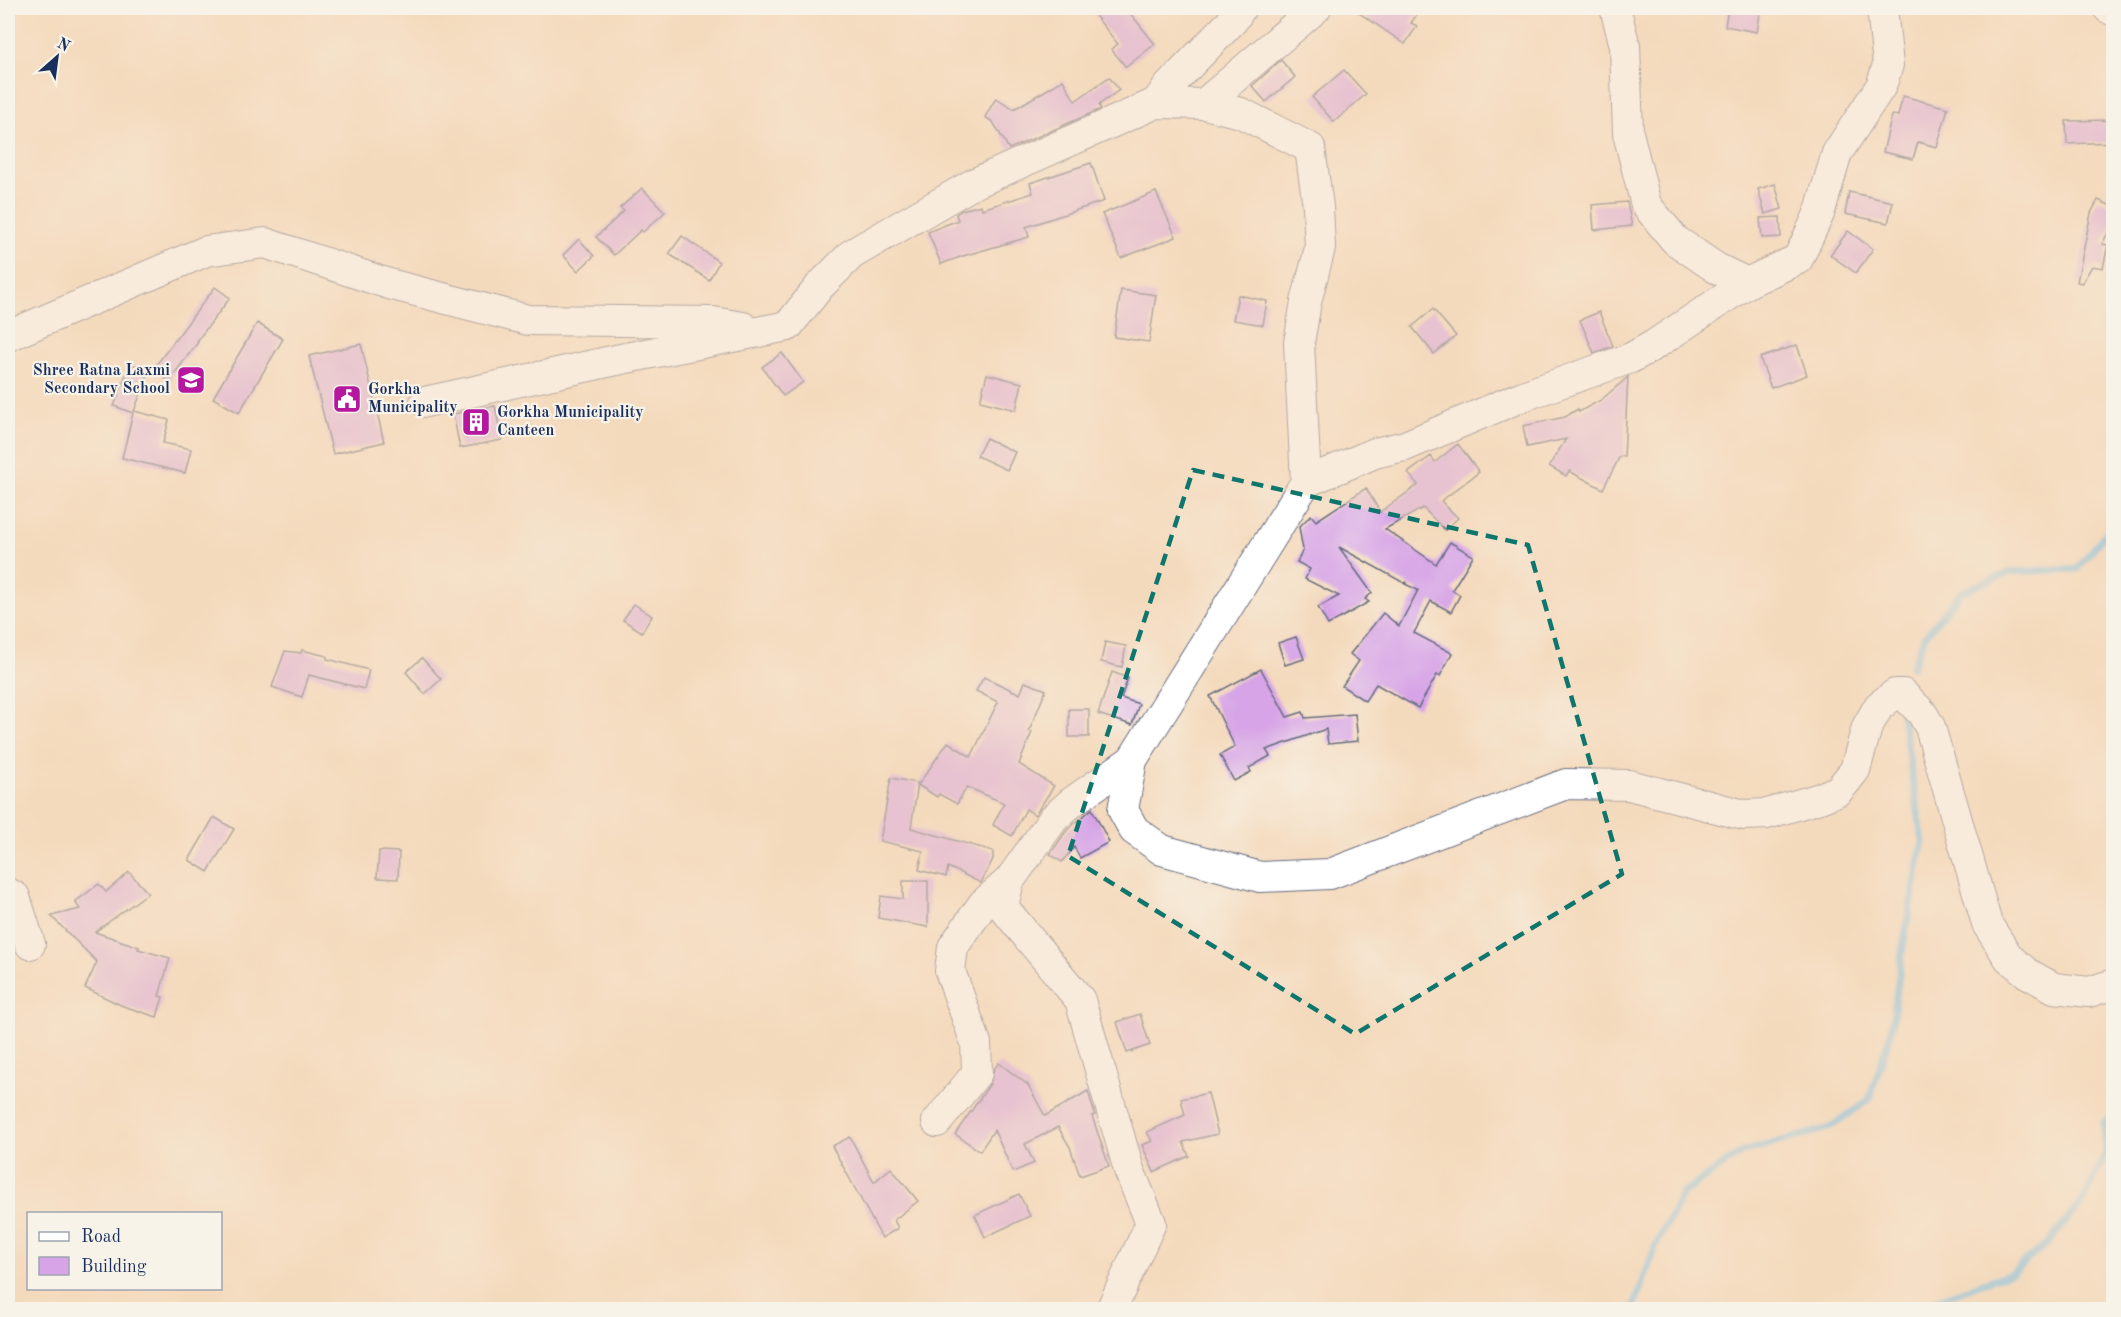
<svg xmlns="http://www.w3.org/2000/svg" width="2121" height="1317" viewBox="0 0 2121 1317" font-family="'Old Standard TT',serif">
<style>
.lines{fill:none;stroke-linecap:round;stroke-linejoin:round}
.stream{stroke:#6fbeea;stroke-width:7}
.building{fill:#d7a4e7}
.minor-casing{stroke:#676b7f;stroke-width:32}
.minor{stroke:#fff;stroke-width:30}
.marked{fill:none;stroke:#0f766e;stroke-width:4.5;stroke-dasharray:12 8;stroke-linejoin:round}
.labels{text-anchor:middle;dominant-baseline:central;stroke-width:4.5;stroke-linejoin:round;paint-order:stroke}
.poi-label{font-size:16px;font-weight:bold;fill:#1b2f5e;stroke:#f7f3e8;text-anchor:start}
</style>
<rect width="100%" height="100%" fill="#f7f3e8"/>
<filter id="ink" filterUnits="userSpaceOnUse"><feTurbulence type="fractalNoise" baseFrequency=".0167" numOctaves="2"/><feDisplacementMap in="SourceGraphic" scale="12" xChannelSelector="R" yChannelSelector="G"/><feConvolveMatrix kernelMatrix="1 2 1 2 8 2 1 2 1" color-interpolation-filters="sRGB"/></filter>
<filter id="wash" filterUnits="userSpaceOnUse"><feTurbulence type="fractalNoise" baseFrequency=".008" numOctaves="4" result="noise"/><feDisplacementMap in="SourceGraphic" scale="24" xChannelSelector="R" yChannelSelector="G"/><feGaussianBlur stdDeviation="1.35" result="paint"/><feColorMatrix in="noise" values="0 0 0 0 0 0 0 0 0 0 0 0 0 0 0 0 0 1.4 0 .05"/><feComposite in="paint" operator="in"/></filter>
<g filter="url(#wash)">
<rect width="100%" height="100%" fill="#f4dabd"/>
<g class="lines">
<!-- stream -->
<g class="stream">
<path d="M1912 667 1925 636 1961 592 2010 572 2077 569 2109 529 2114 497"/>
<path d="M1633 1310 1655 1247 1683 1193 1742 1152 1829 1128 1869 1100 1891 1032 1904 940 1923 842 1901 709"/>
<path d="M1927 1310 1938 1299 2011 1273 2049 1242 2083 1201 2106 1154 2104 1122 2114 1115"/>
</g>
</g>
<g id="blocks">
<!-- building -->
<g class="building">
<path d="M1089 8H1126L1155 44 1126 67 1111 49 1118 44Z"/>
<path d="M1352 8H1421L1411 23 1417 26 1405 44Z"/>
<path d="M1728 8H1761L1757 32 1725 26Z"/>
<path d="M1281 60 1295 77 1266 102 1252 86Z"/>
<path d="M1344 70 1366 94 1334 122 1312 97Z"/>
<path d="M1109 77 1119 90 1099 105 1101 109 1009 149 993 122 985 117 996 98 1014 109 1063 80 1075 101Z"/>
<path d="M1903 96 1948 108 1937 147 1918 142 1913 159 1883 152 1892 115 1898 116Z"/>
<path d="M2114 120V142L2067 144 2066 121Z"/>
<path d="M1091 163 1104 201 1026 227 1029 237 963 256 941 264 928 232 958 220 956 214 962 210 981 205 982 209 1033 193 1030 183Z"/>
<path d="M1775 184 1782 209 1765 214 1758 189Z"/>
<path d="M642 188 665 212 643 232 641 230 614 255 596 237 624 211 620 208Z"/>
<path d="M1156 192 1176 237 1121 258 1102 214Z"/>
<path d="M1849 192 1893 202 1888 223 1845 214Z"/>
<path d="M2098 200 2114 207V222L2102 244 2108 245 2103 268 2092 266 2082 283 2077 282 2091 213Z"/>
<path d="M1627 202 1632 226 1594 230 1592 205Z"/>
<path d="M1780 217 1781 237 1762 238 1760 218Z"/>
<path d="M1848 231 1873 249 1856 273 1830 255Z"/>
<path d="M682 236 719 262 709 280 669 254Z"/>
<path d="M579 239 594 256 578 271 563 255Z"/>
<path d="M215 287 230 298 197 341 198 342 169 381 153 369Z"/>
<path d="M1121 290 1156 295 1149 342 1114 337Z"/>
<path d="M1238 295 1267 301 1263 325 1233 320Z"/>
<path d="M1433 309 1456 336 1434 354 1412 327Z"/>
<path d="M1599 312 1613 346 1594 353 1580 320Z"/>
<path d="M257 323 283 339 239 413 213 398Z"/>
<path d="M361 344 384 442 333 454 309 356Z"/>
<path d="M1797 345 1807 375 1771 388 1760 358Z"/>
<path d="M782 353 803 382 783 396 762 367Z"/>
<path d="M130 364 149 372 134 411 169 420 163 443 191 449 185 473 122 458 133 413 114 406Z"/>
<path d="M987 374 1022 383 1016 410 980 401Z"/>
<path d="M1628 377 1624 457 1620 456 1603 489 1569 471 1566 476 1549 466 1566 439 1527 447 1523 426 1565 417 1578 409 1579 412 1601 400Z"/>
<path d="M495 406 502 440 460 448 453 414Z"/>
<path d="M986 438 1015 452 1007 470 977 456Z"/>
<path d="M1458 444 1479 472 1441 501 1458 518 1445 530 1423 508 1385 529 1436 564 1450 542 1473 556 1452 590 1460 595 1451 612 1431 601 1414 633 1452 653 1440 676 1437 675 1418 708 1376 684 1365 701 1342 686 1359 661 1350 654 1383 613 1399 626 1418 590 1405 584 1407 582 1404 583 1339 547 1372 593 1365 599 1369 602 1328 625 1318 607 1339 596 1305 579 1310 569 1297 562 1303 550 1299 527 1311 515 1316 521 1366 488 1380 512 1418 485 1408 473 1431 456 1435 462Z"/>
<path d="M634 604 652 616 642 632 623 620Z"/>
<path d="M1296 637 1304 659 1285 665 1278 643Z"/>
<path d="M1105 642 1126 646 1122 667 1101 662Z"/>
<path d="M302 650 327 656V659L369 670 364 689 309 675 302 697 272 687 285 651 301 653Z"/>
<path d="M422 658 441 679 425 694 406 672Z"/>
<path d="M1261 669 1287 717 1303 712 1305 718 1355 714 1358 741 1328 744 1326 729 1266 750 1270 756 1249 768 1251 772 1234 781 1220 755 1235 747 1210 696Z"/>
<path d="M1112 672 1128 678 1121 698 1139 704 1132 725 1098 714Z"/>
<path d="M984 677 1020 694 1025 682 1046 690 1029 731 1032 732 1019 764 1054 786 1035 815 1026 809 1012 836 993 825 1004 803 967 787 957 804 939 794 937 797 918 785 948 742 971 757 998 702 976 691Z"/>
<rect x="1069" y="709" width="20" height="28"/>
<path d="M891 778 918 783 911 828 993 851V859L981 883 948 867 946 877 919 870 923 851 880 841Z"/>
<path d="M1092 809 1109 842 1080 858 1074 847 1062 862 1050 854 1067 830Z"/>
<path d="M214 817 234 829 208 872 189 860Z"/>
<path d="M379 851 399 852 398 879 377 878Z"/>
<path d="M129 872 148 893 95 932 139 947 138 949 170 958 159 996 163 997 157 1017 123 1006 85 988 97 962 51 916 80 909 75 902 99 884 106 892Z"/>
<path d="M903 881H928V927L878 918 881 896 903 899Z"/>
<path d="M1140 1014 1150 1045 1127 1053 1117 1022Z"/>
<path d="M999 1063 1028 1085 1045 1116 1088 1091 1095 1115 1092 1116 1109 1166 1080 1176 1070 1147 1058 1127 1025 1144 1034 1163 1013 1172 994 1130 980 1151 955 1134 990 1084 994 1069Z"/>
<path d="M1208 1093 1218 1134 1183 1142 1189 1156 1154 1172 1142 1145 1152 1141 1147 1132 1185 1115 1181 1099Z"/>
<path d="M850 1137 874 1182 891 1168 918 1201 894 1220 898 1228 882 1238 832 1146Z"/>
<path d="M1019 1194 1030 1216 985 1237 975 1215Z"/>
</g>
</g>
</g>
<g filter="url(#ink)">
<use href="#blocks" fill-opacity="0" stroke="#676b7f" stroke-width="1.5"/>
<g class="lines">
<!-- minor casing -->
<g class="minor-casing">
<g id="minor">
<path d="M1615 8 1625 46 1628 133 1646 205 1675 240 1716 268 1747 283 1798 259 1819 214 1837 153 1881 86 1888 65 1882 8"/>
<path d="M2108 8 2114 11"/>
<path d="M1156 103 1168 87 1234 19 1241 8"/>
<path d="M1204 104 1316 8"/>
<path d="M8 336 206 251 265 243 389 284 528 320 713 322 743 327"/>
<path d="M425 402 621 359 788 326 820 286 852 254 973 184 1156 103 1204 104 1241 113 1310 148 1318 207 1320 248 1306 302 1299 343 1306 482 1132 760 1123 810 1134 830 1162 850 1260 877 1330 874 1566 784 1629 785 1744 815 1767 814 1820 798 1839 790 1855 770 1867 727 1879 706 1895 694H1903L1922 713 1930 727 1987 924 2009 958 2027 973 2054 988 2089 992 2114 984"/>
<path d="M1306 482 1375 453 1405 446 1523 396 1631 358 1654 345 1747 283"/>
<path d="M1009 881 1003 907 1080 1000 1129 1170 1151 1223 1111 1310"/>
<path d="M8 893 15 897 30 944"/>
<path d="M937 1122 977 1073 976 1043 950 971 953 947 983 904 1009 881 1054 818 1072 802 1132 760"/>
</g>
</g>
<!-- minor -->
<use href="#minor" class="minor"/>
</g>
</g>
<!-- marked area -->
<path d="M0 0H2121V1317H0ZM1193 470 1528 545 1622 874 1355 1034 1068 856Z" fill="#f4dabd" fill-opacity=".55" fill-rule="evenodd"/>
<path class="marked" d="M1193 470 1528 545 1622 874 1355 1034 1068 856Z"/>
<!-- icons -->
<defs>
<g id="school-square" transform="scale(1.5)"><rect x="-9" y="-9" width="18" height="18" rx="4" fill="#b5179e" stroke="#f7f3e8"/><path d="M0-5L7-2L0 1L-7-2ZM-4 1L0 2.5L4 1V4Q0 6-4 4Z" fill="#fff"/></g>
<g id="civic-square" transform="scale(1.5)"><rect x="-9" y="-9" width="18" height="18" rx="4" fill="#b5179e" stroke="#f7f3e8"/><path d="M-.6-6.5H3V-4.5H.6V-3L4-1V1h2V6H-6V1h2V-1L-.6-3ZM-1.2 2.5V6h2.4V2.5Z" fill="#fff"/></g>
<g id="building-square" transform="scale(1.5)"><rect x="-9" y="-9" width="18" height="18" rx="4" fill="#b5179e" stroke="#f7f3e8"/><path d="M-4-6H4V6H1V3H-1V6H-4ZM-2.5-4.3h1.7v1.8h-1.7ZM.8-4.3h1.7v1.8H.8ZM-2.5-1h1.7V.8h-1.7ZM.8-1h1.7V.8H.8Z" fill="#fff"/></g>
</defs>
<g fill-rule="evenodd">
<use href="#school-square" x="191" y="380"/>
<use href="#civic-square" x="347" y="399"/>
<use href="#building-square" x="476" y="422"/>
</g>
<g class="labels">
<!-- poi labels -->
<g class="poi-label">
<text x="170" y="371" text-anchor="end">Shree Ratna Laxmi<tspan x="170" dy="18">Secondary School</tspan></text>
<text x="368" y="390">Gorkha<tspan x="368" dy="18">Municipality</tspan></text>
<text x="497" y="413">Gorkha Municipality<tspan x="497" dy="18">Canteen</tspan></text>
</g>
</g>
<!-- margin -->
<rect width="2121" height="1317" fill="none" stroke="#f7f3e8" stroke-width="30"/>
<!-- legend -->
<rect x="27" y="1212" width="195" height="78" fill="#f7f3e8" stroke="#9fa5b1" stroke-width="1.5"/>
<rect x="39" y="1232" width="30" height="9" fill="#ffffff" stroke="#9fa5b1" stroke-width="1.5"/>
<text x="81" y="1242" font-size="18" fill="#1b2f5e">Road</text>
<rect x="39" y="1257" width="30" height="18" fill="#d7a4e7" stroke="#9fa5b1" stroke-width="1.5"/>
<text x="81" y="1272" font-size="18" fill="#1b2f5e">Building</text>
<!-- north arrow -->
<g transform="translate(57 57) rotate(28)" stroke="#f7f3e8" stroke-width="4.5" paint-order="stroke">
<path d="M0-4.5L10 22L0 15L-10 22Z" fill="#1b2f5e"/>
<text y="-9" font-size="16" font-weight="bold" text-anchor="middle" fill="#1b2f5e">N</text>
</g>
</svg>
